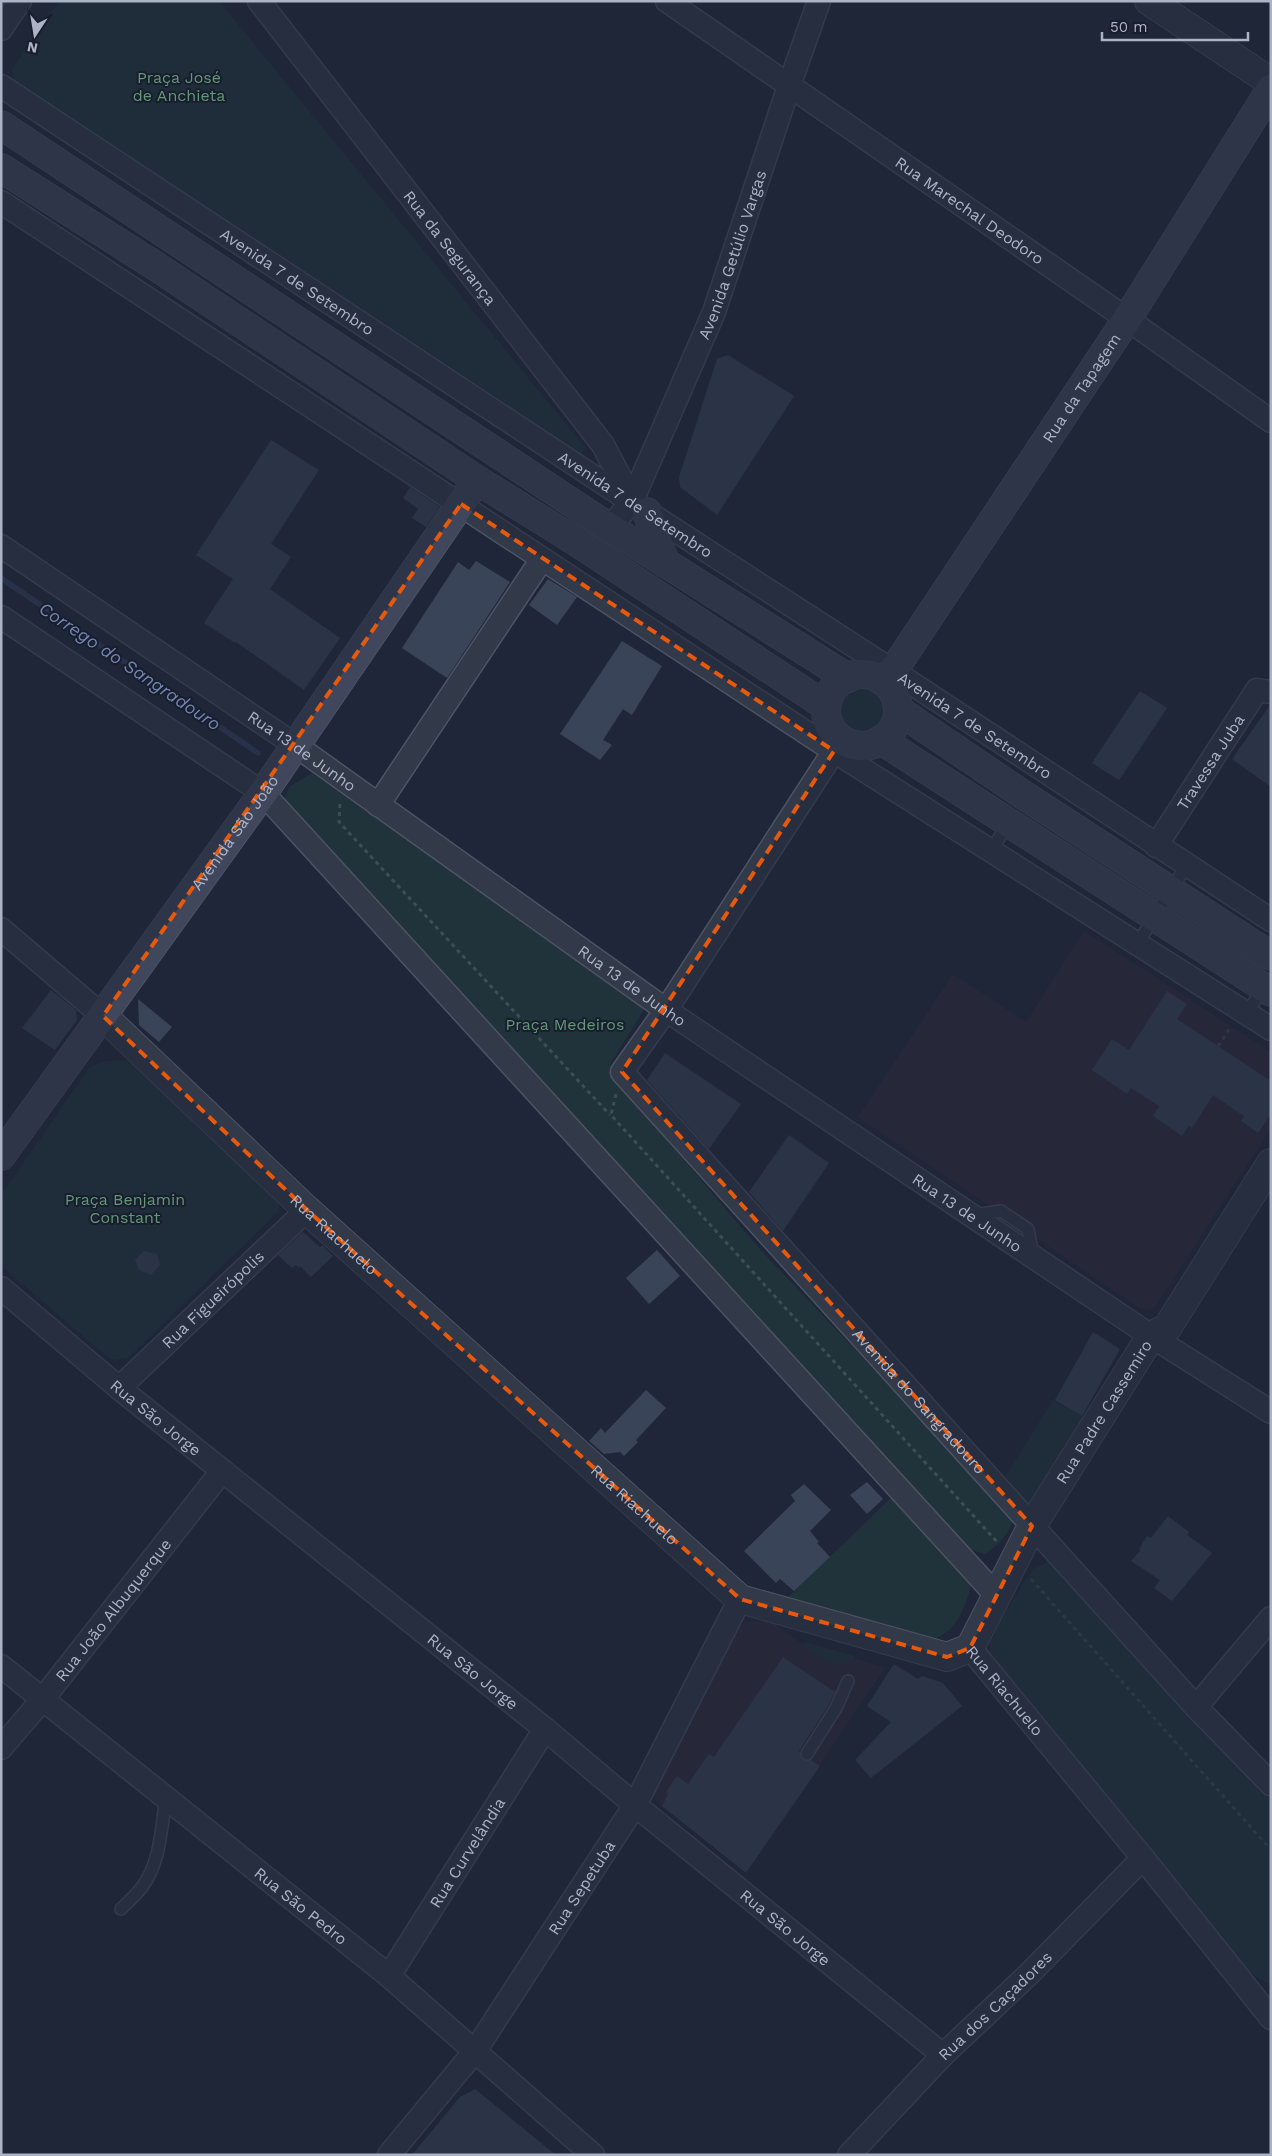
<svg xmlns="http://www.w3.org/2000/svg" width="1272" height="2156" viewBox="0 0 1272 2156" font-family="'Work Sans',sans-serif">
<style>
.medical{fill:#2f2b3a}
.green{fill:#21333a}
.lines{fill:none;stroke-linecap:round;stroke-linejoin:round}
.stream{stroke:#313f61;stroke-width:5.5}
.building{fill:#3a4459}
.service-casing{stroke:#4d5364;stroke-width:14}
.minor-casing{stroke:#4d5364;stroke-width:25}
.tertiary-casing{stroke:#4d5364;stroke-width:30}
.secondary-casing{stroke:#4d5364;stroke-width:30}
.path{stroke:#3b4f54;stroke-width:3;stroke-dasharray:4 4;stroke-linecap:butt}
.service{stroke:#323949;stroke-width:11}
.minor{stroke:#323949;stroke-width:22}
.tertiary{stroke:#323949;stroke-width:28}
.secondary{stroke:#40475c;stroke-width:28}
.marked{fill:none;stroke:#e8590c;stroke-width:4;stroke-dasharray:10 6;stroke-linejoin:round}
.labels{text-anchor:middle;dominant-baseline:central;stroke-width:4;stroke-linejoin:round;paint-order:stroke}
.park-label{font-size:16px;fill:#639876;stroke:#181e2d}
.street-label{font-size:16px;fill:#acb3c6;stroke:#181e2d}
.water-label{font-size:18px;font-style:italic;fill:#7385b1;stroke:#181e2d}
</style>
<rect width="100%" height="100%" fill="#1f2639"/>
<!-- medical -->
<g class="medical">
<path d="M1084 931 1271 1052V1128L1155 1307 1149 1310 1141 1309 858 1117 953 974 1026 1022Z"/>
<path d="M766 1620 772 1622 802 1644 804 1642 854 1656V1658L885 1668 746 1873 655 1800 653 1795 734 1632 745 1622Z"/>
</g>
<!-- green -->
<g class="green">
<path d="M59 1H219L586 448 581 453 14 80 12 69Z"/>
<circle cx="861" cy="710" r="22"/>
<path d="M312 773 641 1005 644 1010 610 1064 612 1070 632 1099 759 1248 1014 1518C1010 1533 998 1546 985 1554L972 1550 962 1543 284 802 289 787Z"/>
<path d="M127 1060 277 1195 279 1211 128 1358 111 1360 1 1266V1195L89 1068 105 1061Z"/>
<path d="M1053 1400 1089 1420 1032 1505H1028L1002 1482Z"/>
<path d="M893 1496 965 1576 971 1586C965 1608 957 1630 935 1639L786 1599Z"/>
<path d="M1053 1560 1271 1798V1985L1257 1978 1237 1960 994 1662 989 1651 990 1643 1005 1612 1033 1569Z"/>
<path d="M804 1642 854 1656V1658C836 1675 818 1655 803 1644Z"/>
</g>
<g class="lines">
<!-- stream -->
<path class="stream" d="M1 578 258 753"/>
</g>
<!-- building -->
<g class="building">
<path d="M728 355 794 396 717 515 680 487 679 477 717 359Z"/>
<path d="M271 440 319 470 271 544 291 557 270 589 340 638 304 690 236 642 235 643 204 623 233 579 196 555Z"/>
<path d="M410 487 440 507 426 527 412 518 418 509 403 498Z"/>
<path d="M476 561 510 582 447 678 402 648 458 562 469 570Z"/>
<path d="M548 579 577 597 557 625 529 605Z"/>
<path d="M622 641 662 666 632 715 623 709 603 740 612 745 600 760 560 734Z"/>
<path d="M1140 691 1167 708 1119 780 1092 763Z"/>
<path d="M1270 705H1271V787L1232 759Z"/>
<path d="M51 990 76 1010 77 1020 55 1050 22 1028Z"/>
<path d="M1167 991 1187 1004 1177 1019 1271 1081V1114L1258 1133 1241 1121 1244 1116 1213 1095 1192 1128 1189 1126 1182 1136 1153 1116 1159 1106 1131 1088 1127 1094 1092 1070 1112 1039 1129 1050Z"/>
<path d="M138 999 172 1027 159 1042 139 1025Z"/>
<path d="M665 1053 741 1104 709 1149 647 1080Z"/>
<path d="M789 1135 829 1163 783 1231 749 1192Z"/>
<path d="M303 1232 320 1247 322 1245 333 1256 311 1277 300 1266 299 1268 296 1265 292 1268 278 1255Z"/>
<path d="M657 1250 680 1276 649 1304 626 1278Z"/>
<path d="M144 1251 157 1254 160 1265 151 1275 139 1270 135 1260Z"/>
<path d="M1093 1332 1120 1349 1082 1416 1055 1400Z"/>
<path d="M646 1390 666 1408 636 1440 638 1442 624 1456 620 1452 604 1454 589 1441 601 1428 605 1433Z"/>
<path d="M867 1482 883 1499 867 1514 850 1495Z"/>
<path d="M804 1484 831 1510 810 1531 819 1542 817 1543 830 1557 794 1591 780 1579 776 1583 744 1551 795 1501 791 1495Z"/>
<path d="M1168 1516 1189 1532 1187 1535 1212 1553 1172 1601 1154 1588 1160 1580 1131 1561 1141 1550 1139 1549 1147 1536 1151 1538Z"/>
<path d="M783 1657 835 1692 829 1704 799 1751 803 1760H811L820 1766 746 1873 662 1806 668 1794 666 1792 677 1776 688 1784 709 1754 714 1757Z"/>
<path d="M894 1664 918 1679 922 1676 943 1683 962 1706 871 1778 855 1760 891 1722 867 1706Z"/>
<path d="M475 2089 556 2155H412L460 2097Z"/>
</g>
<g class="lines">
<!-- service casing -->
<g class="service-casing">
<g id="service">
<path d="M991 851 1009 822"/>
<path d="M1138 943 1186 866"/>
<path d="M1247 1014 1263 987"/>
<path d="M975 1215 1001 1211 1028 1229 1033 1256"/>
<path d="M807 1754 836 1708 848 1681"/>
<path d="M121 1909C128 1902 136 1895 142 1887 161 1862 161 1827 166 1798"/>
</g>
</g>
<!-- minor casing -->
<g class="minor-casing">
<g id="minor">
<path id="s1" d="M259 1 603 445 632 500"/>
<path id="s2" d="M667 1 1127 319 1271 421"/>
<path d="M1 29 20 1"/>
<path id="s3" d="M1 86 647 512 893 671 1271 920"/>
<path d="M1 202 834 751 1271 1029"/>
<path id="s4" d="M610 528 632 501 714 312 789 86 819 1"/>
<path id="s5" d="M1 546 295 745 666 1010 1151 1336 1271 1412"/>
<path d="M1 617 263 793 996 1595"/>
<path id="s6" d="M839 738 834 751 666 1010 622 1072 1196 1707 1271 1784"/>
<path d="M378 805 542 559"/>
<path id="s7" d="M1156 846 1257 690 1271 692"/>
<path d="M1 929 103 1016"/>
<path id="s8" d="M1 1288 119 1388 545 1729 635 1805 943 2055"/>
<path id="s9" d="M119 1388 307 1210"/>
<path id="s10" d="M970 1648 1143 1858 1271 2018"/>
<path id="s11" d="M1 1666 389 1976 593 2155"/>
<path d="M1196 1707 1271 1618"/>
<path id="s12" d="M1 1748 42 1700 222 1471"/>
<path id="s13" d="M389 1976 545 1729"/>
<path id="s14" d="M389 2155 475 2051 635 1805 740 1599"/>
<path id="s15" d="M849 2155 943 2055 1029 1974 1143 1858"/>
</g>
</g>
<!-- tertiary casing -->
<g class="tertiary-casing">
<g id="tertiary">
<path d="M1149 1 1271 82"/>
<path id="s16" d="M103 1016 307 1210 740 1599 947 1657 970 1648 1032 1526 1151 1336 1167 1328 1271 1163"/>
</g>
</g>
<!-- secondary casing -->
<g class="secondary-casing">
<g id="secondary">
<path d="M1 125 610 528 848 678"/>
<path d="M1 168 157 267 477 480 577 542 826 706"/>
<path d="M647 512 665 563"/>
<circle cx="862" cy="710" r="36"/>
<path id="s17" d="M881 680 893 671 1127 319 1271 89"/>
<path d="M898 710 1025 796 1271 956"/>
<path d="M881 740 1271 992"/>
<path id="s18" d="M1 1156 263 793 477 480"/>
</g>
</g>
<!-- path -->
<g class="path">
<path d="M340 804 339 822 610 1115"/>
<path d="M1218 1046 1230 1028"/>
<path d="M616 1094 611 1115 998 1543"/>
<path d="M1031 1579 1271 1850"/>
</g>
<!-- service -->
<use href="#service" class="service"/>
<!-- minor -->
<use href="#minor" class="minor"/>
<!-- tertiary -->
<use href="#tertiary" class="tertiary"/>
<!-- secondary -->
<use href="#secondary" class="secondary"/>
</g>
<!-- marked area -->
<path d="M0 0H1272V2156H0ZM461 504 834 751 622 1072 1032 1526 970 1648 947 1657 740 1599 307 1210 103 1016Z" fill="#1f2639" fill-opacity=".55" fill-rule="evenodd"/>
<path class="marked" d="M461 504 834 751 622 1072 1032 1526 970 1648 947 1657 740 1599 307 1210 103 1016Z"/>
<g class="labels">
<!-- park labels -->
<g class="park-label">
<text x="179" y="77">Praça José<tspan x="179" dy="18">de Anchieta</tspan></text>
<text x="565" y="1024">Praça Medeiros</text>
<text x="125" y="1199">Praça Benjamin<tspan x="125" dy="18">Constant</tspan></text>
</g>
<!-- street labels -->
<g class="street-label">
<text stroke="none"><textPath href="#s2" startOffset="368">Rua Marechal Deodoro</textPath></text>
<text stroke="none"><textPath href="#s1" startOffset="312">Rua da Segurança</textPath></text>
<text stroke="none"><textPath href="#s4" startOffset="301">Avenida Getúlio Vargas</textPath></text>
<text stroke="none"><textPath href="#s3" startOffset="355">Avenida 7 de Setembro</textPath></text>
<text stroke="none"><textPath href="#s17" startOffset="355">Rua da Tapagem</textPath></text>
<text stroke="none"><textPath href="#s3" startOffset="760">Avenida 7 de Setembro</textPath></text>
<text stroke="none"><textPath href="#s3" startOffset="1165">Avenida 7 de Setembro</textPath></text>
<text stroke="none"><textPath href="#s5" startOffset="364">Rua 13 de Junho</textPath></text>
<text stroke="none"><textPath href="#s7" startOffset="100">Travessa Juba</textPath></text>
<text stroke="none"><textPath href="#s18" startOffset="399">Avenida São João</textPath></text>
<text stroke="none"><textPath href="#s5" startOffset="769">Rua 13 de Junho</textPath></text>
<text stroke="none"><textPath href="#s5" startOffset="1174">Rua 13 de Junho</textPath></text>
<text stroke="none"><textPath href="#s16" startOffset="318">Rua Riachuelo</textPath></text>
<text stroke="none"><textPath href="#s9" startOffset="129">Rua Figueirópolis</textPath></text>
<text stroke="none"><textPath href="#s6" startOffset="842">Avenida do Sangradouro</textPath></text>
<text stroke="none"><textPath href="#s16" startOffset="1375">Rua Padre Cassemiro</textPath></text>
<text stroke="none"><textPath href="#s8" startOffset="202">Rua São Jorge</textPath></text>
<text stroke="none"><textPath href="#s16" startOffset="722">Rua Riachuelo</textPath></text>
<text stroke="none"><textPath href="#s12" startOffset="178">Rua João Albuquerque</textPath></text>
<text stroke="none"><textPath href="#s8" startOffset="608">Rua São Jorge</textPath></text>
<text stroke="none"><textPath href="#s10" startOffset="55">Rua Riachuelo</textPath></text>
<text stroke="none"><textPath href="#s13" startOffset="146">Rua Curvelândia</textPath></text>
<text stroke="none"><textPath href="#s14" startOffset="330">Rua Sepetuba</textPath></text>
<text stroke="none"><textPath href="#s11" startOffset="384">Rua São Pedro</textPath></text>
<text stroke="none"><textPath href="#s8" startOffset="1012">Rua São Jorge</textPath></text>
<text stroke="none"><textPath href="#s15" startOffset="209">Rua dos Caçadores</textPath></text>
</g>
<!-- water labels -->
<g class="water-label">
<text transform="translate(130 666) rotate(34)">Corrego do Sangradouro</text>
</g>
</g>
<!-- border -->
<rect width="1272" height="2156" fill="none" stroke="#acb3c6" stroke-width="5"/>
<!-- north arrow -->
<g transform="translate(35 35) rotate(192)" stroke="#181e2d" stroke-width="4" paint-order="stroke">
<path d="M0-4L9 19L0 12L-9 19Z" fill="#acb3c6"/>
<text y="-8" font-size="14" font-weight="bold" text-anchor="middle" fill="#acb3c6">N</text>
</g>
<!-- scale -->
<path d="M1102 32v8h146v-8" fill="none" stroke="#acb3c6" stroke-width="2.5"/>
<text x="1110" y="32" font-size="15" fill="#acb3c6" stroke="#181e2d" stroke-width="4" paint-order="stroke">50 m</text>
</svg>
